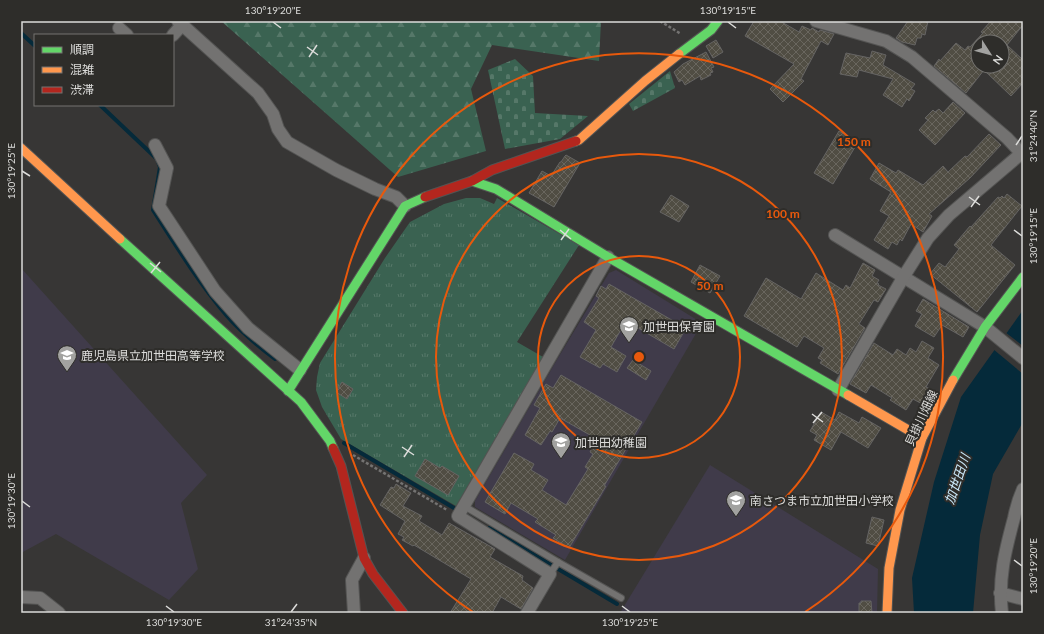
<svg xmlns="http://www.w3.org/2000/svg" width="1044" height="634" viewBox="0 0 1044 634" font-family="Lato,'Noto Sans JP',sans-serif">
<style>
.education{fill:#403b4a}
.forest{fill:url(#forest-firs)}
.cemetery{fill:url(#cemetery-stones)}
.park{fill:url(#park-tufts)}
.water{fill:#052a3a}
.pier{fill:#373635}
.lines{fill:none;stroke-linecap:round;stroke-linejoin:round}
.stream{stroke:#052a3a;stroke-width:4}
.building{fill:url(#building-cross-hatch);stroke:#656463;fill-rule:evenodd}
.lane-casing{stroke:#545453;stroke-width:8}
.street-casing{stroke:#545453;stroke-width:14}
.fast-casing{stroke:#545453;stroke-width:11}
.slow-casing{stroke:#545453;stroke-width:11}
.jam-casing{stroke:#545453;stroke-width:11}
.path{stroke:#747372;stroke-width:2.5;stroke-dasharray:3 2;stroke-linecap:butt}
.lane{stroke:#737271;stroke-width:6}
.street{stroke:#737271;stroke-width:12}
.fast{stroke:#63d668;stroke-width:9}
.slow{stroke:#ff974d;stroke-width:9}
.jam{stroke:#b3261e;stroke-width:9}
.ticks{fill:none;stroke:#dcdcda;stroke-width:1.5}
.ring{fill:none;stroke:#e8590c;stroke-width:2}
.labels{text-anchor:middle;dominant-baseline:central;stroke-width:4;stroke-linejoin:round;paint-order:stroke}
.poi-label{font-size:12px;fill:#dcdcda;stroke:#2e2d2a;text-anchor:start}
.street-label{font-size:12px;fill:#dcdcda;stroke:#2e2d2a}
.water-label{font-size:13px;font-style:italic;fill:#cbe9fa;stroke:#2e2d2a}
.centre{fill:#e8590c;stroke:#2e2d2a;stroke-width:2}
.ring-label{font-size:12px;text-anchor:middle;font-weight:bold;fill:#e8590c;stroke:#2e2d2a;stroke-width:4;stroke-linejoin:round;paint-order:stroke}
.neatline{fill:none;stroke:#dcdcda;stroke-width:1.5}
.ticks-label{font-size:10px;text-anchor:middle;fill:#dcdcda}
</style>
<defs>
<pattern id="forest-firs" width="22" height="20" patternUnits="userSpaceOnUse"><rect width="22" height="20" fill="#3a6251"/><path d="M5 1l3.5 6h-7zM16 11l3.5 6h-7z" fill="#567869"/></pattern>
<pattern id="cemetery-stones" width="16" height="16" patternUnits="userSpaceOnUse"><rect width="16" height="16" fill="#3a6251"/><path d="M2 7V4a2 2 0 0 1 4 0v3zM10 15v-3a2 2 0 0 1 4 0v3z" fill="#567869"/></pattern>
<pattern id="park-tufts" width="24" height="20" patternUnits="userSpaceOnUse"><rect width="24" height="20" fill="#3a6251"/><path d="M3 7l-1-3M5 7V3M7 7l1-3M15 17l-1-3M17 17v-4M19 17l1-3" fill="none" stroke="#567869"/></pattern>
<pattern id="building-cross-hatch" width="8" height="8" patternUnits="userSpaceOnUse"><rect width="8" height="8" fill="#504d43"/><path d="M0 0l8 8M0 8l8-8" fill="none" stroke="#69665e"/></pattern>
</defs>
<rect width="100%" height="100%" fill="#373635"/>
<!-- education -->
<g class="education">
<path d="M21 268 207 475 181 503 198 569 169 600 56 534 21 553Z"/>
<path d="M616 270 702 323 565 560 475 507V501L555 363 609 273Z"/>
<path d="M710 465 878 569 877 613H620Z"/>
</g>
<!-- forest -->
<path class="forest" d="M221 21H601L599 61 492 45 471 89 486 151 398 177Z"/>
<!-- cemetery -->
<g class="cemetery">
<path d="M515 59 533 76 535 113 588 116 560 139 505 149 488 70Z"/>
<path d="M670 71 675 88 633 111 629 104Z"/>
</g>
<!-- park -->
<path class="park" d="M466 198H480L494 204 497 198 579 245 517 342 543 357 456 506 341 439 322 407 316 390 317 377 320 363 385 258 410 222 444 204Z"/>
<!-- water -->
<path class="water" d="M1023 310V422L993 474 980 535 973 613H914L912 578 934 482 961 397Z"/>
<!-- pier -->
<path class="pier" d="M1005 332 1023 346V374L993 349Z"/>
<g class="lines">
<!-- stream -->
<g class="stream">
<path d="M21 33 35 46"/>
<path d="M100 105 157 159 160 167 153 210C176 246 199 283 227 316 241 332 258 346 275 359"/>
<path d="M344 443 459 511"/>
<path d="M489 528 617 604"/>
</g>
</g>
<!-- building -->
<g class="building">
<path d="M754 21H780L799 32 802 26 811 30 812 28 819 32 820 30 834 34 828 45 821 41 801 79 804 81 783 102 770 89 794 64 745 36Z"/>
<path d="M908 21H928L925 35 922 34 921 38H917L915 45 902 42 896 38Z"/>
<path d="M991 21H1023V25L1007 45 1023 60V83L1011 96 984 70 966 93 934 66 939 59 940 61 956 43 965 50 968 46 970 47 983 33 981 32ZM978 42H1002V66H978Z"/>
<path d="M716 40 723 52 713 58 706 46Z"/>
<path d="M872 51 886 55 883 65 915 84 911 89 915 91 909 101 907 99 902 107 883 95 893 79 859 70 857 77 840 74 846 53 870 58Z"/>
<path d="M706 52 714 67 711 68 713 72 710 73 711 75 701 80 700 76 685 85 682 80 679 82 674 72 683 64Z"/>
<path d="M953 102 965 113 935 145 919 130 928 120 925 118 933 110 935 112 939 109 943 113Z"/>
<path d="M839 131 858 142 833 184 814 173Z"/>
<path d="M989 134 1001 145 970 178 929 214 932 216 923 232 911 224 902 241 900 239 897 245 892 242 888 249 874 240 889 216 880 211 891 192 870 179 879 163 896 173 898 170 923 185 943 166 948 172 965 156 967 157Z"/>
<path d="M566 155 580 163 554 207 529 193 542 171 551 176 560 162H561L565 156Z"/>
<path d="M1007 194 1022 206 991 245 1015 265 977 312 930 274 939 263 945 267 959 249 954 245 970 226 971 227 998 197 1000 198 1002 196 1004 198Z"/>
<path d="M671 195 689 206 679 222 660 212Z"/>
<path d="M863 263 875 270 872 276 879 280 877 283 879 284 878 285 886 289 878 302 874 300 859 324 865 328 838 374 820 363 822 360 818 358 824 348 804 336 797 347 744 316 766 278 801 299 816 273 843 290 846 285 850 288Z"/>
<path d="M700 265 720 276 710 293 691 282Z"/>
<path d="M609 284 677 323 676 325 685 330 674 349 626 321 611 347 626 356 617 372 603 364 600 368 580 357 596 330 584 322 599 298 596 296 601 286 606 289Z"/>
<path d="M923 299 969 327 963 337 942 325 934 337 915 326 922 314 916 311Z"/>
<path d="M922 341 934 348 928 358 939 365 926 387 932 390 924 405 913 399 906 410 890 400 892 398 871 385 866 393 850 384 874 343 893 355 897 349 906 355 910 348 916 352Z"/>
<path d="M633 360 651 371 646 380 627 368Z"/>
<path d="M561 375 642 422 604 486H606L569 548 553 538 556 535 535 522 538 519 511 503 505 514 485 502 514 453 534 464 531 470 548 480 542 490 566 505 588 469 585 467 593 454 590 452 597 439 560 418 552 432 550 431 541 445 525 435 540 408 534 405 546 384 553 388Z"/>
<path d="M342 382 353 389 347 399 336 392Z"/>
<path d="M821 412 835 420 839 412 859 423 862 417 881 428 868 448 841 432 831 450 814 440 817 435 810 431Z"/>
<path d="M425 459 440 468 442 466 459 476 448 495 415 476Z"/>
<path d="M396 484 411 493 403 506 422 516 419 521 442 535 449 523 495 549 490 557 523 576 522 580 533 588 521 609 501 597 492 613H450L471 579 414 545 413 546 402 540 404 537 398 534 405 521 380 505 391 487 394 488Z"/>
<path d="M872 517 884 520 878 546 866 543Z"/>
<path d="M861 601H871L872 613H859V603H861Z"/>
</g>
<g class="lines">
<!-- lane casing -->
<g class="lane-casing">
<g id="lane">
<path d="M464 506 558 562"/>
<path d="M550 574 558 562 621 598"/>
</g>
</g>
<!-- street casing -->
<g class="street-casing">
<g id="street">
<path d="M178 21 258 93 273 114 278 129 287 142 336 170 375 189 396 197 405 206"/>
<path d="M816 21 886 41 912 57 1007 138 1023 155"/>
<path d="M119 28 127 35"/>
<path d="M173 35 182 25"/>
<path d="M155 145 167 168 159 206 215 291 248 328 300 370"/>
<path d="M835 235 985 327 1023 358"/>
<path d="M838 390 904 276 928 238 949 215 1023 152"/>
<path d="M1000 593 1023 599"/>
<path d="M21 597 40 598 59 613"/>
<path d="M354 613 352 580 364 558"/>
<path d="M527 613 550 574 458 516 608 257"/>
<path d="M1002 613C998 579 1005 551 1014 518 1016 508 1019 498 1023 489"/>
</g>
</g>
<!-- fast casing -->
<g class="fast-casing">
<g id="fast">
<path d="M679 54 711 30 718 21"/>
<path d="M472 181 496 189 608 257 848 395"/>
<path d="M120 239 301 402 330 441 333 448"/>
<path d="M953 380 985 327 1023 277"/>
<path d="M288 391 405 206 425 197"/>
</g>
</g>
<!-- slow casing -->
<g class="slow-casing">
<g id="slow">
<path d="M576 141 579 140 645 81 679 54"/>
<path d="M21 148 120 239"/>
<path d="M848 395 922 438"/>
<path d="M887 613 889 568 900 510 922 438 953 380"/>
</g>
</g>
<!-- jam casing -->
<g class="jam-casing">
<g id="jam">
<path d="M425 197 472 181 492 170 576 141"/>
<path d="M333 448 341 466 364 558 373 574 403 613"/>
</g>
</g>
<!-- path -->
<g class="path">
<path d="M660 21 681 34"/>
<path d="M353 455 447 510"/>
</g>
<!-- lane -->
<use href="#lane" class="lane"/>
<!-- street -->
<use href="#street" class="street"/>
<!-- fast -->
<use href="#fast" class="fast"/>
<!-- slow -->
<use href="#slow" class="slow"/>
<!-- jam -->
<use href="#jam" class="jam"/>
</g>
<!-- ticks -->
<path class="ticks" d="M273 22 281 28M728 22 736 28M307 47 318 55M309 57 317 45M1016 145 1022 136M22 171 30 176M969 197 980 205M971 207 979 196M560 230 571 239M1014 230 1022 236M561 240 569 229M150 263 161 272M151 273 160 262M812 414 823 422M813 423 822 412M402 447 414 455M404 457 412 445M22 501 30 507M1014 560 1022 566M166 606 174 612M622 606 630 612M291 612 297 604"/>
<!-- distance rings -->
<g class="ring">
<circle cx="639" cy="357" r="101"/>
<circle cx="639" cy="357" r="203"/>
<path d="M473 612A304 304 0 1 1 805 612"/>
</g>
<!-- icons -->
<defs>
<g id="school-pin" transform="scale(1)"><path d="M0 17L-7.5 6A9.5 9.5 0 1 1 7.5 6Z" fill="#a2a2a0" stroke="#2e2d2a"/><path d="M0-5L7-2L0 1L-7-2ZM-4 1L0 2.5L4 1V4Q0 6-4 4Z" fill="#fff"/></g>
</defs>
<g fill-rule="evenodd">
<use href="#school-pin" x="629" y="326"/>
<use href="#school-pin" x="67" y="355"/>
<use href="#school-pin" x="561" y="442"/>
<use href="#school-pin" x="736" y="500"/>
</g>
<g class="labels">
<!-- poi labels -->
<g class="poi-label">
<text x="643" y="326">加世田保育園</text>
<text x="81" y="355">鹿児島県立加世田高等学校</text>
<text x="575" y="442">加世田幼稚園</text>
<text x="750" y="500">南さつま市立加世田小学校</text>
</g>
<!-- street labels -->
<g class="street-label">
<text transform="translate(921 418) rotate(-65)">貝掛川畑線</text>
</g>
<!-- water labels -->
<g class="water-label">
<text transform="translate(957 479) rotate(-71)">加世田川</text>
</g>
</g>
<circle cx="639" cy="357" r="6" class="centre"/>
<g class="ring-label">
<text x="854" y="146">150 m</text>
<text x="783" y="218">100 m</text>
<text x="710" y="290">50 m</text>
</g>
<!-- border -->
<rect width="1044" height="634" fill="none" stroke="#2e2d2a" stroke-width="44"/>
<!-- legend -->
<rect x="34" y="34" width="140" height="72" fill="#2e2d2a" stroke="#747370"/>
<rect x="42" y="47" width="20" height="6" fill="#63d668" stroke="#747370"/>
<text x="70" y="54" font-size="12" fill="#dcdcda">順調</text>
<rect x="42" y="67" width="20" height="6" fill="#ff974d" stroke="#747370"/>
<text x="70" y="74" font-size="12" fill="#dcdcda">混雑</text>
<rect x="42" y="87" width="20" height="6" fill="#b3261e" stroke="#747370"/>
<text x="70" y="94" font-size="12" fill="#dcdcda">渋滞</text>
<!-- north arrow -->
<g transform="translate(990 54) rotate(126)"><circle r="19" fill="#2e2d2a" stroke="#747370"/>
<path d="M0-3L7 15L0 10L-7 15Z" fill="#a2a2a0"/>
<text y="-6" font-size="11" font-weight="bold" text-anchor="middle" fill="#dcdcda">N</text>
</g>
<rect x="22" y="22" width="1000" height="590" class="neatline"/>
<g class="ticks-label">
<text x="273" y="14">130°19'20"E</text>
<text x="728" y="14">130°19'15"E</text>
<text transform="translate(1033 136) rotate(-90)" y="4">31°24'40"N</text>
<text transform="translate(11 171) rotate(-90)" y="4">130°19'25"E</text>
<text transform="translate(1033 236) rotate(-90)" y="4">130°19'15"E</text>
<text transform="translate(11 501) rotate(-90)" y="4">130°19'30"E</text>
<text transform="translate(1033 566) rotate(-90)" y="4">130°19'20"E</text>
<text x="174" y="626">130°19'30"E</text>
<text x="291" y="626">31°24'35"N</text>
<text x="630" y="626">130°19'25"E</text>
</g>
</svg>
